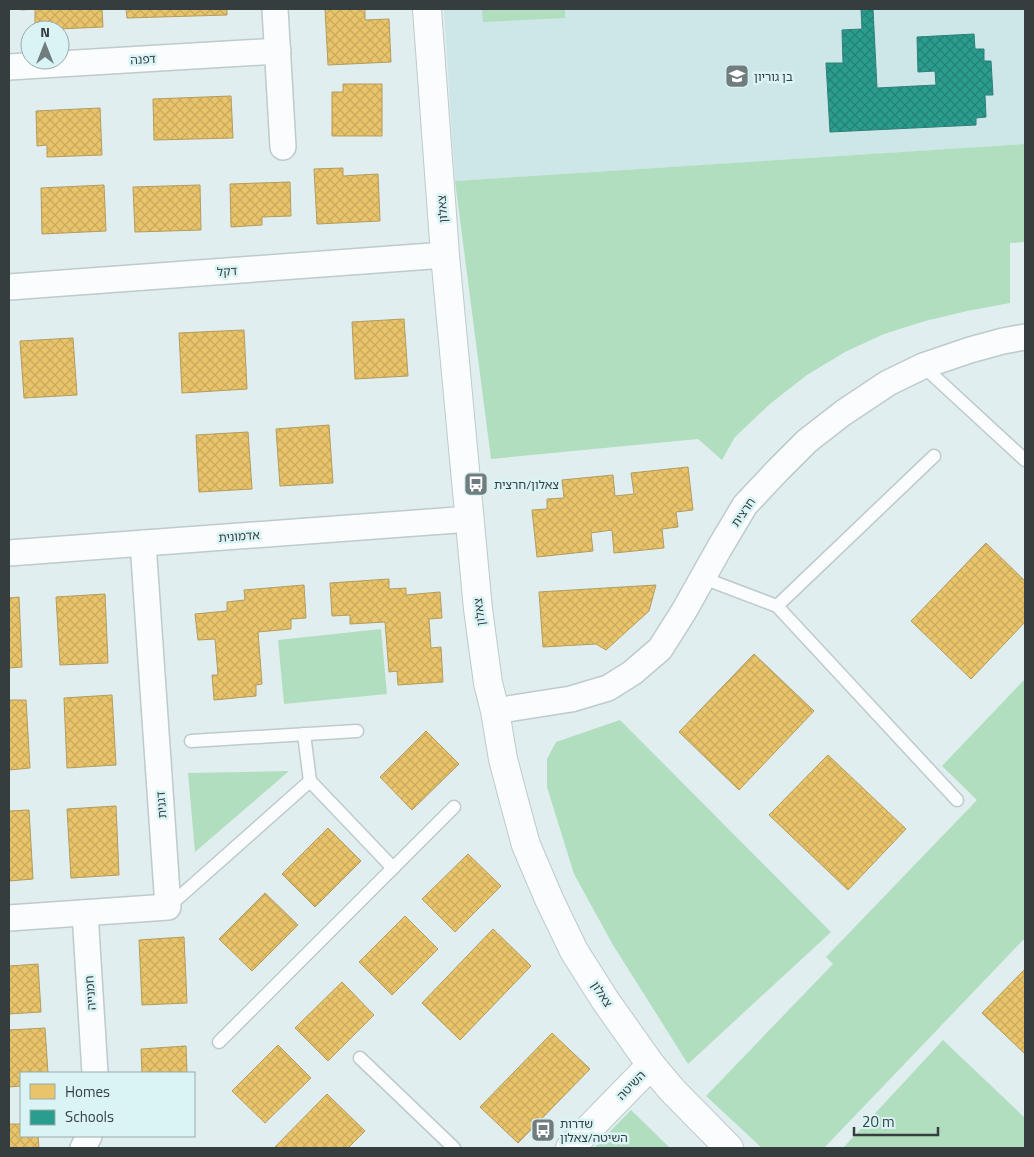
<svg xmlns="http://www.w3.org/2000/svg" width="1034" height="1157" viewBox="0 0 1034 1157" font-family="'Titillium Web','Noto Sans Hebrew',sans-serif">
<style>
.built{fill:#cde6e7}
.green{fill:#b1debf}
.homes{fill:url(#homes-cross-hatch);stroke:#b39c5d}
.schools{fill:url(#schools-cross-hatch);stroke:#2d8077}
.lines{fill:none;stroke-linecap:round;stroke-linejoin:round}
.service-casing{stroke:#becacb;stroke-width:15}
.minor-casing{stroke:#becacb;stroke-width:28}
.tertiary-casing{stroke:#becacb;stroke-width:30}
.service{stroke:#fafcfd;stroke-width:12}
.minor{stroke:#fafcfd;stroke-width:25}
.tertiary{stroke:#fafcfd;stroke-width:28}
.labels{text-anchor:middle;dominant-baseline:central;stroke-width:5;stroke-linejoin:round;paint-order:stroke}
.street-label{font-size:12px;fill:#343e3f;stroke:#daf4f5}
.poi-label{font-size:12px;fill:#343e3f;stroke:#daf4f5;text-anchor:start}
</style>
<defs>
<pattern id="homes-cross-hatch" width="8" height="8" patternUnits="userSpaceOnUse" patternTransform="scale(1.25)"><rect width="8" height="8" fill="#e9c46a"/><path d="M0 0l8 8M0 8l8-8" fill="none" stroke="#c8a95d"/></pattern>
<pattern id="schools-cross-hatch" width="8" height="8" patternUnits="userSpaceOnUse" patternTransform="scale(1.25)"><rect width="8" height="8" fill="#2a9d8f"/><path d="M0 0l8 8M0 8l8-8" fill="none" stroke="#258176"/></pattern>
</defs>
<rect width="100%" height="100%" fill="#e0eeef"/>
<!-- built -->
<path class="built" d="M444 9H1025V144L455 181Z"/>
<!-- green -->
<g class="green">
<path d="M482 9H565V18L483 22Z"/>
<path d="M1025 144V242L1010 243V303L967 311 925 321 884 334 845 352 807 375 771 403 735 437 722 460 698 439 491 459 455 181Z"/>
<path d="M381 629 387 694 284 704 278 640Z"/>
<path d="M1025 679V938L824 1148H762L706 1096 833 964 826 957 977 800 942 766Z"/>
<path d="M620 720 831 932 688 1064 613 945 574 874 547 787V759L556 742Z"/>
<path d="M289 771 195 852 188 773Z"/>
<path d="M943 1040 1025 1118V1148H843Z"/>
<path d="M631 1110 670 1148H594Z"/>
</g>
<!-- homes -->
<g class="homes">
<path d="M21 9H102L103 27 35 30V9L21 10Z"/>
<path d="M126 9H227V15L127 18Z"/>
<path d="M325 9H365V20L389 19 391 62 328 65Z"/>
<path d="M343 84H382V136H332V92H343Z"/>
<path d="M231 96 233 138 154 140 153 99Z"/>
<path d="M100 108 102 155 47 157V145L37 146 36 111Z"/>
<path d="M343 168V176L378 174 380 221 317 224 314 169Z"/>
<path d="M290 182 291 216 262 217V225L231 227 230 184Z"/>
<path d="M104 185 106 231 42 234 41 188Z"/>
<path d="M200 185 201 230 135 232 133 187Z"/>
<path d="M404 319 408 376 355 379 352 322Z"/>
<path d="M244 330 247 389 182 393 179 333Z"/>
<path d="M73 338 77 395 24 398 20 341Z"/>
<path d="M329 425 333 483 280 486 276 429Z"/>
<path d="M248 432 252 489 199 492 196 435Z"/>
<path d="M688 467 693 510 676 512 678 527 662 529 664 548 614 553 612 530 591 533 593 551 537 557 532 510 547 509V499L564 498 562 480 613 475 615 496 634 494 631 473Z"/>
<path d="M986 543 1025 581V622L971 679 911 621Z"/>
<path d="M389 579V589L406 588V595L440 592 442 618 429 619 431 648 441 647 443 682 398 685 397 671 389 672 385 622 350 624V615L332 616 330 583Z"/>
<path d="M304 585 306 618 291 619V629L258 632 262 684 256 685V696L214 700 212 675H218L215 639 198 640 195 614 227 611V602L245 600 244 590Z"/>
<path d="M656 585 649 611 606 650 596 644 543 647 539 592Z"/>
<path d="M105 594 108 663 60 665 56 597Z"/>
<path d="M19 597 22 667 9 668V598Z"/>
<path d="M754 654 814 711 739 790 679 732Z"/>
<path d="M112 695 116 765 67 768 64 698Z"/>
<path d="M9 700H26L30 768 9 770Z"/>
<path d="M426 731 459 764 412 810 380 777Z"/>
<path d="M828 755 906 829 848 890 769 815Z"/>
<path d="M116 806 119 875 71 878 67 809Z"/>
<path d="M29 810 33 879 9 881V811Z"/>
<path d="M328 828 361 861 315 907 282 874Z"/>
<path d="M468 854 501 886 455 932 422 899Z"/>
<path d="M265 893 298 925 252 971 219 939Z"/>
<path d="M405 916 438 949 392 995 359 962Z"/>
<path d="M493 929 531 966 460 1040 422 1003Z"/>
<path d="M184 937 187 1003 142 1005 139 940Z"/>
<path d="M38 964 41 1012 9 1014V966Z"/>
<path d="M1025 969V1054L982 1013Z"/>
<path d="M342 982 374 1015 328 1061 295 1028Z"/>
<path d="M45 1028 48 1073H21V1086L9 1087V1030Z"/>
<path d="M552 1033 590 1069 518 1143 480 1107Z"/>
<path d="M278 1045 311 1078 265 1123 232 1091Z"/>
<path d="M186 1046 187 1073H142L141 1049Z"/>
<path d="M327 1094 365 1131 348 1148H274Z"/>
<path d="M9 1124H21V1136H38L39 1148H9Z"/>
</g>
<!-- schools -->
<path class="schools" d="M861 9H873L877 88 936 85 935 71 918 72 917 37 974 34 975 49H984V61H991L993 95H985L986 117 976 118V125L830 132 826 63H843L842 30 862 29Z"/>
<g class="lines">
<!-- service casing -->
<g class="service-casing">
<g id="service">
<path d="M923 366 1025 460"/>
<path d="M703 578 777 606 957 800"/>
<path d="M777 606 934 456"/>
<path d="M304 734 310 781"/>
<path d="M191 741 357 731"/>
<path d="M168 907 310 781 393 868"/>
<path d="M219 1042 454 807"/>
<path d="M360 1058 454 1148"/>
</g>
</g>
<!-- minor casing -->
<g class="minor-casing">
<g id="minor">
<path d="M275 9 283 147"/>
<path d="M9 67 278 51"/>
<path d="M9 287 445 255"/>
<path d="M9 553 470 519"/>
<path d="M495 711 571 699 608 688 632 673 660 649 684 611 720 547 745 505 778 470 807 441 843 413 888 383 923 366 970 350 1003 341 1025 337"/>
<path d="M85 913 95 1073"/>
<path d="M9 918 168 907 143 543"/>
<path d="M83 1148 89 1136"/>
</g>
</g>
<!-- tertiary casing -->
<g class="tertiary-casing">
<g id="tertiary">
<path d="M427 9 445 255 478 609 488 683 495 711 503 759 514 801 526 845 549 899 574 951 605 1000 651 1065 672 1090 729 1148"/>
<path d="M570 1148 651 1065"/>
</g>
</g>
<!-- service -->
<use href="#service" class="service"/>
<!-- minor -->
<use href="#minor" class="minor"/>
<!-- tertiary -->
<use href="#tertiary" class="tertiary"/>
</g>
<!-- icons -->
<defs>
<g id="school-square" transform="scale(1.25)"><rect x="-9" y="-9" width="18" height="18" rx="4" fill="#707c7d" stroke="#daf4f5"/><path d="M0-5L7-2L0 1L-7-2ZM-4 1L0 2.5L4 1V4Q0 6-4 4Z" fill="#fff"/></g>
<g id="bus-square" transform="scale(1.25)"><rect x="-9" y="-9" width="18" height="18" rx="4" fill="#707c7d" stroke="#daf4f5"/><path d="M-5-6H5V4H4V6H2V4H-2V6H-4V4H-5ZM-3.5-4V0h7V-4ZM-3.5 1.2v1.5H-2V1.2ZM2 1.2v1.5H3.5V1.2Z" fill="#fff"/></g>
</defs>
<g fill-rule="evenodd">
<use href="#school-square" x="737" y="76"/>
<use href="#bus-square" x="476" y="484"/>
<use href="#bus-square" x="543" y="1130"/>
</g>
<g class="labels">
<!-- street labels -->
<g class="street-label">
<text transform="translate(143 59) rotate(-3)">דפנה</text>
<text transform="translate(442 209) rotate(-94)">צאלון</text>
<text transform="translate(227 271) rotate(-4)">דקל</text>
<text transform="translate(743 512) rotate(-55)">חרצית</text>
<text transform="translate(239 536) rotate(-4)">אדמונית</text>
<text transform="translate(479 612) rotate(-97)">צאלון</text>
<text transform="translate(161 805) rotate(-94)">דגנית</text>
<text transform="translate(90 993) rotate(-94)">חמנייה</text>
<text transform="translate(602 994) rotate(57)">צאלון</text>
<text transform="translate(631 1085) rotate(-46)">השיטה</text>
</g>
<!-- poi labels -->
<g class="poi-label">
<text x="754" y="76">בן גוריון</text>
<text x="494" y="484">צאלון/חרצית</text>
<text x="560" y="1123">שדרות<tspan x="560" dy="14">השיטה/צאלון</tspan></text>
</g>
</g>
<!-- border -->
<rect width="1034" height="1157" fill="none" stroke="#343e3f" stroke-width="20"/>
<!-- legend -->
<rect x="20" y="1072" width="175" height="65" fill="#daf4f5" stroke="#98abac"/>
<rect x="30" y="1084" width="25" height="15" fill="#e9c46a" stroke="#98abac"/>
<text x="65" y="1097" font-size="15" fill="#343e3f">Homes</text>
<rect x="30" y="1110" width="25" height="15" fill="#2a9d8f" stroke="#98abac"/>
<text x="65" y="1122" font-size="15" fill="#343e3f">Schools</text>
<!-- north arrow -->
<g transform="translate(45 45)"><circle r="24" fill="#daf4f5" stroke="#98abac"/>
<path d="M0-4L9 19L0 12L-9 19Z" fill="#707c7d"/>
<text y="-8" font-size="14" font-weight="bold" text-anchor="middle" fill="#343e3f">N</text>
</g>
<!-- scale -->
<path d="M854 1127v8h84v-8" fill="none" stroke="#343e3f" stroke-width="2.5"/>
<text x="862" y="1127" font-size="15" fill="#343e3f" stroke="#daf4f5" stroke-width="4" paint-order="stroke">20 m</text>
</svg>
